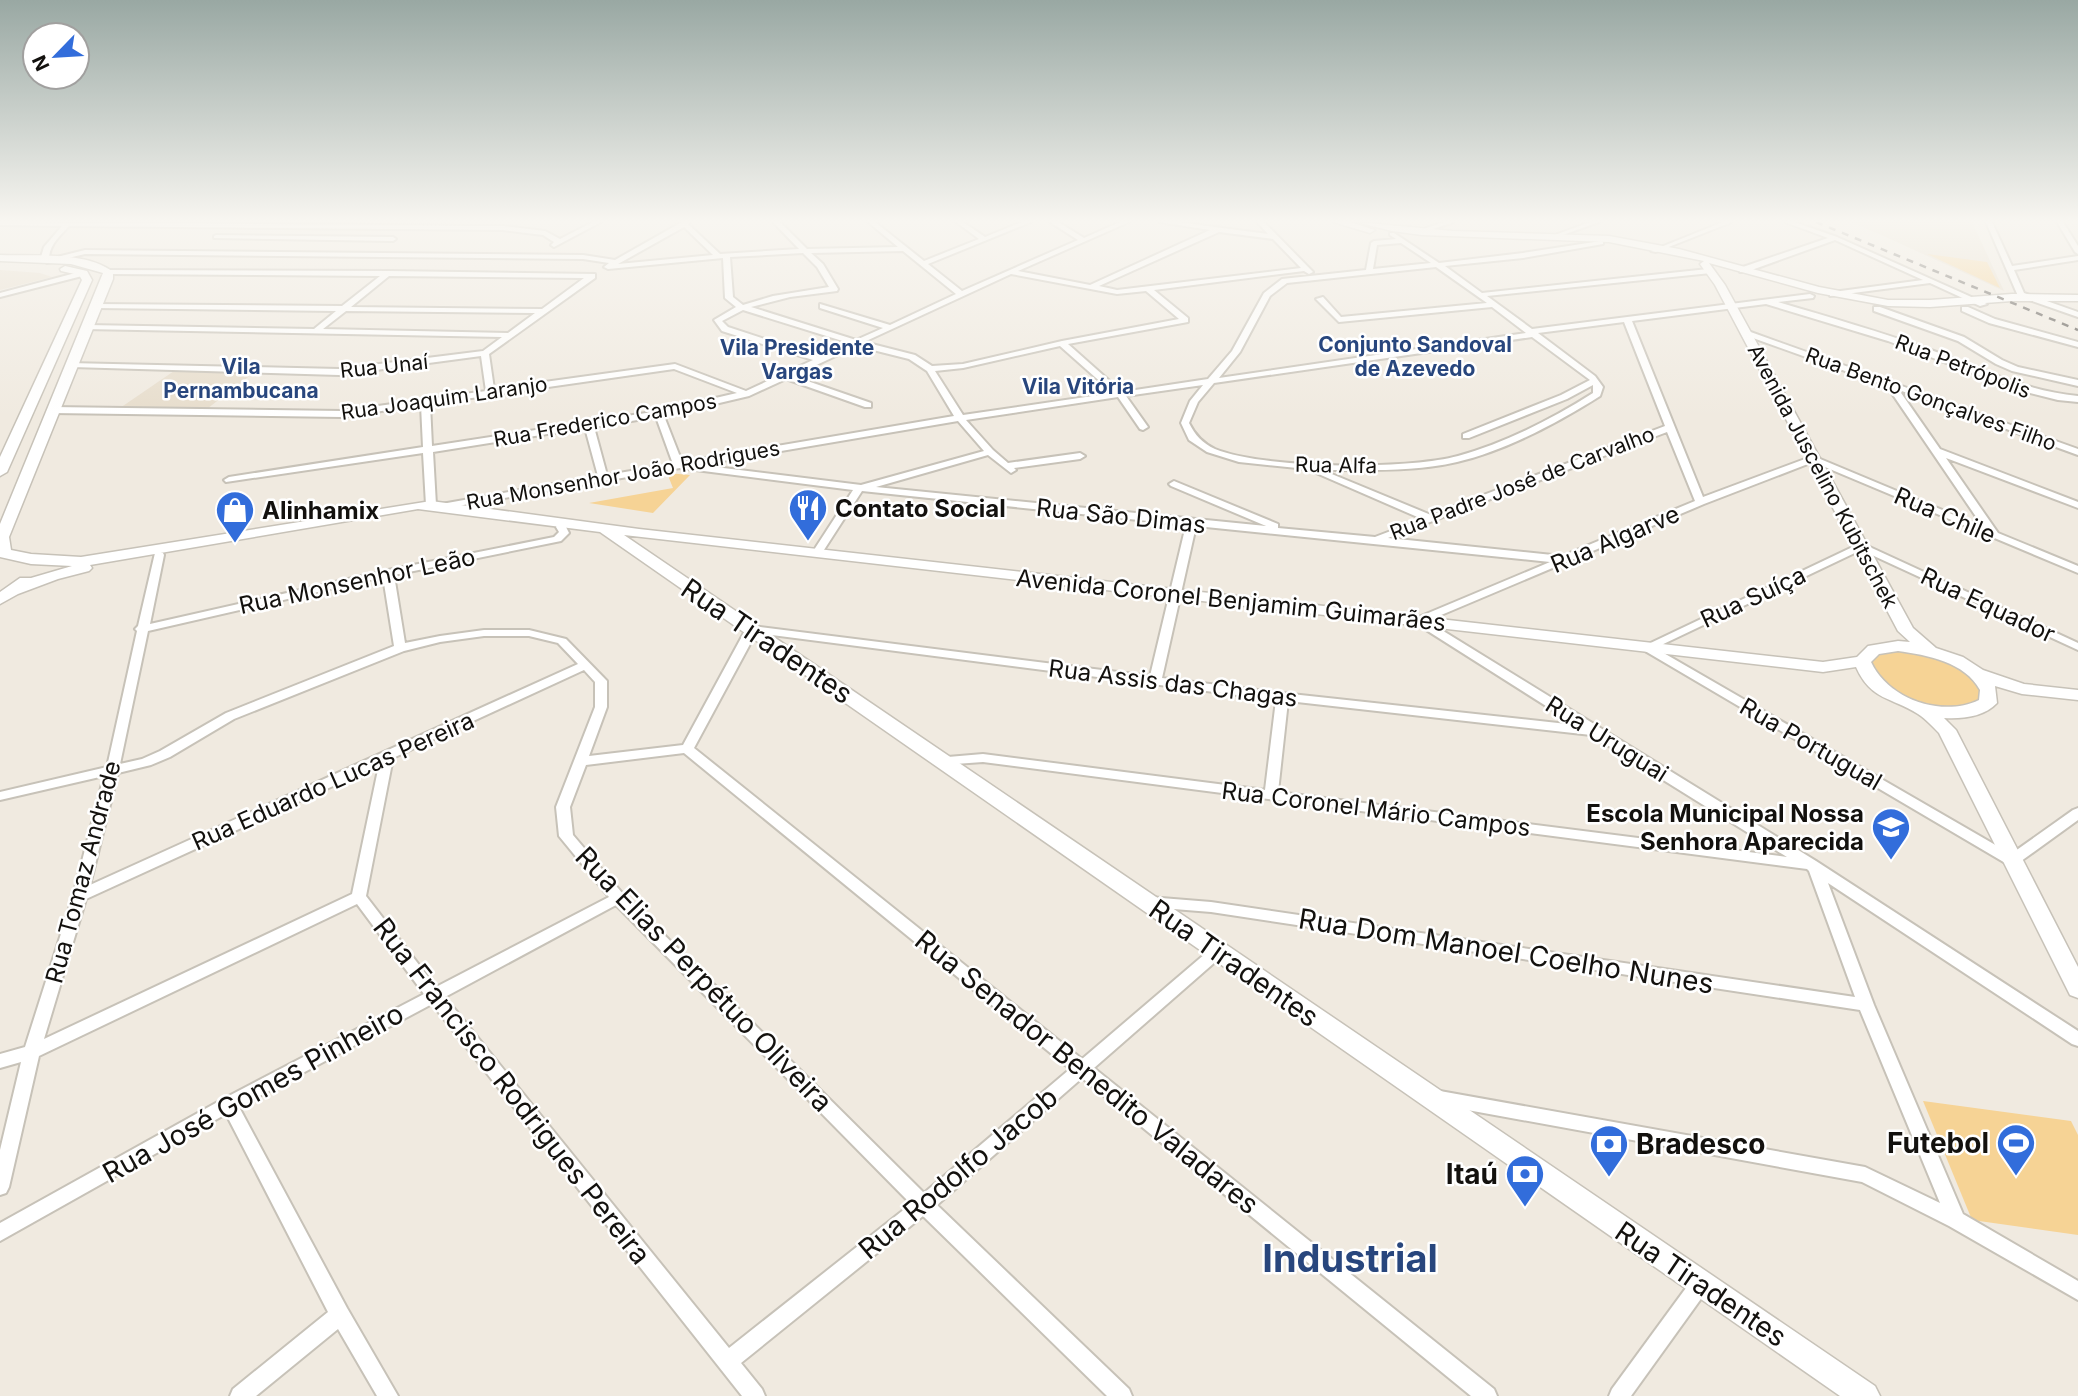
<svg xmlns="http://www.w3.org/2000/svg" width="2078" height="1396" viewBox="0 0 2078 1396" font-family="Inter,sans-serif">
<style>
.built{fill:#e7ddcc}
.green{fill:#f6d395}
.lines{fill:none;stroke-linecap:round;stroke-linejoin:round}
.street-casing{stroke:#c7c2b8;stroke-width:4}
.secondary-casing{stroke:#c7c2b8;stroke-width:3}
.street{fill:#fff;fill-rule:evenodd}
.secondary{fill:#fff;fill-rule:evenodd}
.rail{stroke:#5a5651;stroke-width:2.5;stroke-dasharray:7 7;stroke-linecap:butt}
.labels{text-anchor:middle;dominant-baseline:central;stroke-width:5;stroke-linejoin:round;paint-order:stroke}
.far-neighbourhood-label{font-size:21px;font-weight:bold;fill:#28467d;stroke:#fff}
.far-street-label{font-size:21px;fill:#13110e;stroke:#fff}
.poi-label{font-size:24px;font-weight:bold;fill:#13110e;stroke:#fff;text-anchor:start}
.street-label{font-size:24px;fill:#13110e;stroke:#fff}
.near-street-label{font-size:28px;fill:#13110e;stroke:#fff}
.near-poi-label{font-size:28px;font-weight:bold;fill:#13110e;stroke:#fff;text-anchor:end}
.near-district-label{font-size:38px;font-weight:bold;fill:#28467d;stroke:#fff}
</style>
<rect width="100%" height="100%" fill="#f0eae0"/>
<!-- built -->
<g class="built">
<path d="M1850 222H1972L2004 291 1877 233Z"/>
<path d="M0 270 40 273 52 277 0 290Z"/>
<path d="M174 371 252 374 203 412 120 408Z"/>
</g>
<!-- green -->
<g class="green">
<path d="M1927 254 1987 262 2000 288Z"/>
<path d="M667 473 690 475 653 513 589 503 673 488Z"/>
<path d="M1893 650C1936 654 1955 657 1985 690L1976 707H1928L1893 694 1869 666C1873 654 1881 652 1893 650Z"/>
<path d="M1923 1101 2071 1121 2078 1135V1235L1972 1220Z"/>
</g>
<g class="lines">
<!-- street casing -->
<g class="street-casing">
<g id="street">
<path d="M0 222 503 226 545 231 560 239 593 222H601L554 247 551 245 554 242 543 235 503 230 69 226C60 236 49 245 49 259L85 250 583 255 615 260 682 222H690L688 224 720 254 799 249 773 222H780L807 249 898 247 868 222H875L924 261 979 239 956 222H963L985 237 1022 222H1031L928 264 962 291 1078 240 1050 222H1058L1084 238 1120 222H1129L1018 271 1090 285 1210 230 1159 222H1177L1268 234 1257 222H1264L1313 272 1309 274 1304 271 1154 290 1188 318V322L1068 344 1122 392 1208 379 1232 351 1264 293 1282 279 1366 270 1371 243 1374 241 1396 239 1390 235V233H1394L1439 263 1523 253 1601 241 1603 242V244L1523 258 1445 266 1482 293 1708 269 1712 271 1711 273 1487 296 1532 329 1810 294 1814 296 1813 298 1778 302C1829 317 1881 332 1931 350 1980 368 2025 391 2078 396V402L2058 400 2018 390 1888 341 1766 304 1632 321 1703 497 1813 456 1983 527 1887 386 1742 334 1741 332 1745 330 2078 449V455L1899 390 1940 449 2078 502V508L1946 458 1998 533 2078 566V573L1813 462 1704 504 1427 621 1816 861 2078 1031V1046L2072 1044 1828 883 1874 1005 1963 1214 2078 1281V1300L1949 1226 1862 1182 1440 1105 1434 1103 1432 1098 1434 1093 1440 1091 1865 1167 1940 1203 1860 1010 1211 912 1149 907 1144 906 1142 902 1144 898 1149 897 1211 902 1855 997 1809 871 1807 869 983 762 941 765 935 761 936 758 983 754 1265 790 1276 700 756 633 694 748 1082 1059 1212 948 1217 946 1222 948 1225 952 1222 956 1094 1068 1494 1389 1497 1396H1471L1082 1078 937 1205 1129 1389 1132 1396H1107L923 1216 741 1363 762 1389 765 1396H742L432 1004 239 1107 347 1308 398 1396H377L338 1329 256 1396H230L233 1389 328 1312 226 1114 0 1241V1223L223 1099 424 994 357 904 39 1056 9 1187 6 1193 0 1195V1150L21 1062 0 1068V1054L25 1047 73 896 104 776 0 800V792L107 767 137 631 135 629 138 626 155 553H163L164 555 150 624 388 570 554 537 559 532 556 527 557 525H565L569 533 561 541 394 575 405 643 440 636 484 630H529L566 639 607 681V707L589 756 683 745 746 629 752 626 1150 676 1186 525 862 491 822 553 817 556 812 553 853 490 680 468 440 509 435 506 427 507 426 505 423 453 226 482 224 480 229 477 423 447 421 405 342 417 52 413 48 410 52 407 342 411 486 391 481 356 339 375 72 367 68 365 69 363 339 369 483 351 502 337 84 329 83 327 87 325 314 329 336 311 96 308 92 306 96 304 342 306 380 276 108 274 104 272 105 270 389 271 595 274V278L489 354 494 389 675 364 746 391 813 360 722 331 714 320 736 307 725 298 723 258 608 269 604 267 609 263 583 259 85 254 47 263 41 257 44 247 62 226 0 225ZM684 227 713 255 618 264ZM1219 232 1273 239 1301 268 1117 290 1099 286ZM1401 243 1431 263 1373 269 1377 245ZM903 251 956 294 890 325 820 304V308L883 328 856 340 751 307 790 297 837 291 838 289 823 264 811 253ZM803 253 817 267 829 287 773 296 743 305 733 297 730 257ZM1436 267 1487 303 1341 317 1323 297 1316 299 1339 322 1492 307 1526 333 1219 378 1240 352 1270 296 1287 283ZM1011 274 1117 294 1146 291 1179 319 1062 341 963 364 932 366 915 355 864 342ZM389 276 584 278 542 309 351 307ZM743 310 849 343 820 357 728 327 722 321ZM346 311 535 313 508 333 323 329ZM1624 322 1665 426 1431 515 1322 470C1367 470 1414 472 1457 462 1505 451 1559 422 1600 396L1603 387 1595 376 1538 333ZM1532 337 1590 380 1561 395 1463 434V438H1469L1567 399 1593 385V393C1552 419 1505 443 1458 456 1406 470 1264 469 1215 449 1202 443 1195 435 1189 423L1198 402 1214 383ZM857 346 909 359 927 371 954 416 682 462 664 416 749 396 786 379 865 407H871V403L793 376ZM1060 346 1113 393 963 415 935 371 963 368ZM674 369 737 393 659 411 432 446 430 404ZM1203 385 1190 401 1181 423 1189 440 1207 452 1239 462 1307 469 1422 519 1375 537 1278 528V524L1174 481 1169 484 1171 486 1266 526 876 487 988 455 1011 473 1016 470 1014 468 1080 459 1085 456 1080 453 1008 463 993 450 966 420 1118 397 1140 429 1143 430 1148 427 1126 396ZM656 417 673 464 607 475 594 427ZM958 421 984 451 861 485 699 465ZM585 428 598 476 436 505 433 452ZM1667 432 1695 501 1562 556 1388 538ZM1196 526 1550 562 1414 619 1412 621 1576 725 1282 693 1162 678ZM383 577 394 646 226 713 160 751 142 759 120 764 148 631ZM484 636H529L558 643 578 664 90 885 118 773 151 765 170 757 234 719 404 651 440 642ZM584 670 595 682V707L556 807 559 836 609 897 436 987 366 896 393 758ZM1288 701 1591 735 1787 857 1278 792ZM684 753 1070 1069 924 1193 623 894 573 835 570 807 586 765ZM379 765 352 894 44 1039 86 899ZM616 905 911 1204 729 1348 445 997Z"/>
<path d="M1444 222H1454L1421 233 1418 231Z"/>
<path d="M1590 222H1599L1560 236 1555 235Z"/>
<path d="M1723 222H1732L1656 252 1651 251Z"/>
<path d="M1785 222H1794L1837 237 1987 304 1980 306 1930 283 1830 296V292H1833L1923 280 1835 240 1746 272H1740V268L1828 238Z"/>
<path d="M1986 222H1992L2012 266 2078 256V260L2014 270 2024 293 2078 312V317L2018 296Z"/>
<path d="M2057 222H2063L2078 246V254L2075 252Z"/>
<path d="M216 235 393 237 396 239 393 241 214 238V236Z"/>
<path d="M83 271 87 273 86 275 0 297V293Z"/>
<path d="M1874 307H1880L1964 337 2002 360 2018 367 2078 380V386L2012 371 1996 364 1958 341 1874 311Z"/>
<path d="M1962 307H1968L1995 319 2078 342V347L1989 323 1962 311Z"/>
<path d="M1861 543 2078 643V650L1861 550 1655 648 2011 854 2073 810 2078 808V820L2017 864H2007L1640 648Z"/>
<path d="M1701 1274 1708 1277 1711 1283 1708 1289 1631 1396H1609L1612 1389 1694 1277Z"/>
</g>
</g>
<!-- secondary casing -->
<g class="secondary-casing">
<g id="secondary">
<path d="M1333 222H1349L1375 230 1370 233Z"/>
<path d="M1356 222 1453 231 1609 236 1679 249 1819 287 1888 300H1930L2012 294 2078 295V301H2012L1930 307 1888 306 1818 293 1709 263 1725 285 1913 628 1936 648 1963 657 1983 670 2024 684 2078 690V700L2022 694 1995 686 1997 703C1984 717 1962 719 1944 718L1956 730 2078 967V998L2070 995 1939 733C1933 727 1926 719 1918 714 1892 697 1871 701 1856 667L1823 672 624 535 1875 1386 1880 1396H1840L600 532 418 509 90 565 92 568 89 571 58 579 18 594 0 604V592L20 578H31L72 566 31 564 0 557V524L103 273 71 264 0 261V255C32 256 88 251 113 272V279L9 537 11 550 31 554 81 557 431 501 639 529 1823 662 1857 657 1868 646 1898 641 1910 642 1898 631 1715 285 1700 264 1704 261 1609 242 1422 235 1392 231ZM1898 651C1927 655 1965 662 1980 690L1979 700C1942 718 1888 699 1871 662L1879 654Z"/>
<path d="M65 266 87 271 92 280 7 472 0 476V457L82 280 79 275 61 271 60 269Z"/>
</g>
</g>
<!-- street -->
<use href="#street" class="street"/>
<!-- secondary -->
<use href="#secondary" class="secondary"/>
<!-- rail -->
<path class="rail" d="M1816 222 2078 330"/>
</g>
<!-- sky -->
<linearGradient id="sky" x2="0" y2="1"><stop stop-color="#99a8a3"/><stop offset="0.53" stop-color="#f8f6f1"/><stop offset="1" stop-color="#f8f6f1" stop-opacity="0"/></linearGradient>
<rect width="2078" height="417" fill="url(#sky)"/>
<!-- icons -->
<defs>
<g id="restaurant-pin" transform="scale(2.0125)"><path d="M0 17L-7.5 6A9.5 9.5 0 1 1 7.5 6Z" fill="#326ddb" stroke="#fff"/><path d="M-5-6h1v4h1v-4h1v4h1v-4h1v5L-1.5 .5V6h-2V.5L-5-1ZM5-6V6H3V1.5H1.5Q1.5-4 5-6Z" fill="#fff"/></g>
<g id="shop-pin" transform="scale(2.0125)"><path d="M0 17L-7.5 6A9.5 9.5 0 1 1 7.5 6Z" fill="#326ddb" stroke="#fff"/><path d="M-5-2.5h2.3a2.7 3.5 0 0 1 5.4 0H5L5.5 6h-11ZM-1.5-2.5h3a1.5 2.3 0 0 0-3 0Z" fill="#fff"/></g>
<g id="school-pin" transform="scale(2.0125)"><path d="M0 17L-7.5 6A9.5 9.5 0 1 1 7.5 6Z" fill="#326ddb" stroke="#fff"/><path d="M0-5L7-2L0 1L-7-2ZM-4 1L0 2.5L4 1V4Q0 6-4 4Z" fill="#fff"/></g>
<g id="stadium-pin" transform="scale(2.0125)"><path d="M0 17L-7.5 6A9.5 9.5 0 1 1 7.5 6Z" fill="#326ddb" stroke="#fff"/><path d="M0-5a6.5 5 0 1 0 0 10a6.5 5 0 1 0 0-10ZM-3.5-1.8h7v3.6h-7Z" fill="#fff"/></g>
<g id="bank-pin" transform="scale(2.0125)"><path d="M0 17L-7.5 6A9.5 9.5 0 1 1 7.5 6Z" fill="#326ddb" stroke="#fff"/><path d="M-6-4H6V4H-6ZM0-2.3a2.3 2.3 0 1 0 0 4.6a2.3 2.3 0 1 0 0-4.6Z" fill="#fff"/></g>
</defs>
<g fill-rule="evenodd">
<use href="#restaurant-pin" x="808" y="508"/>
<use href="#shop-pin" x="235" y="510"/>
<use href="#school-pin" x="1891" y="827"/>
<use href="#stadium-pin" x="2016" y="1143"/>
<use href="#bank-pin" x="1609" y="1144"/>
<use href="#bank-pin" x="1525" y="1174"/>
</g>
<g class="labels">
<!-- far-neighbourhood labels -->
<g class="far-neighbourhood-label">
<text x="1415" y="344">Conjunto Sandoval<tspan x="1415" dy="24">de Azevedo</tspan></text>
<text x="797" y="347">Vila Presidente<tspan x="797" dy="24">Vargas</tspan></text>
<text x="241" y="366">Vila<tspan x="241" dy="24">Pernambucana</tspan></text>
<text x="1078" y="386">Vila Vitória</text>
</g>
<!-- far-street labels -->
<g class="far-street-label">
<text transform="translate(384 366) rotate(-6)">Rua Unaí</text>
<text transform="translate(1963 366) rotate(21)">Rua Petrópolis</text>
<text transform="translate(444 398) rotate(-8)">Rua Joaquim Laranjo</text>
<text transform="translate(1931 399) rotate(20)">Rua Bento Gonçalves Filho</text>
<text transform="translate(605 420) rotate(-10)">Rua Frederico Campos</text>
<text transform="translate(1336 465) rotate(1)">Rua Alfa</text>
<text transform="translate(623 475) rotate(-10)">Rua Monsenhor João Rodrigues</text>
<text transform="translate(1823 476) rotate(62)">Avenida Juscelino Kubitschek</text>
<text transform="translate(1522 483) rotate(-21)">Rua Padre José de Carvalho</text>
</g>
<!-- poi labels -->
<g class="poi-label">
<text x="835" y="508">Contato Social</text>
<text x="262" y="510">Alinhamix</text>
<text x="1864" y="813" text-anchor="end">Escola Municipal Nossa<tspan x="1864" dy="28">Senhora Aparecida</tspan></text>
</g>
<!-- street labels -->
<g class="street-label">
<text transform="translate(1945 515) rotate(23)">Rua Chile</text>
<text transform="translate(1121 516) rotate(6)">Rua São Dimas</text>
<text transform="translate(1615 539) rotate(-23)">Rua Algarve</text>
<text transform="translate(357 581) rotate(-12)">Rua Monsenhor Leão</text>
<text transform="translate(1753 597) rotate(-25)">Rua Suíça</text>
<text transform="translate(1231 600) rotate(6)">Avenida Coronel Benjamim Guimarães</text>
<text transform="translate(1988 605) rotate(25)">Rua Equador</text>
<text transform="translate(1173 683) rotate(7)">Rua Assis das Chagas</text>
<text transform="translate(1607 739) rotate(32)">Rua Uruguai</text>
<text transform="translate(1811 744) rotate(30)">Rua Portugual</text>
<text transform="translate(333 781) rotate(-24)">Rua Eduardo Lucas Pereira</text>
<text transform="translate(1376 809) rotate(7)">Rua Coronel Mário Campos</text>
<text transform="translate(83 872) rotate(-75)">Rua Tomaz Andrade</text>
</g>
<!-- near-street labels -->
<g class="near-street-label">
<text transform="translate(767 641) rotate(34)">Rua Tiradentes</text>
<text transform="translate(1506 951) rotate(9)">Rua Dom Manoel Coelho Nunes</text>
<text transform="translate(1234 963) rotate(35)">Rua Tiradentes</text>
<text transform="translate(704 979) rotate(46)">Rua Elias Perpétuo Oliveira</text>
<text transform="translate(1087 1072) rotate(39)">Rua Senador Benedito Valadares</text>
<text transform="translate(512 1091) rotate(52)">Rua Francisco Rodrigues Pereira</text>
<text transform="translate(253 1093) rotate(-29)">Rua José Gomes Pinheiro</text>
<text transform="translate(958 1173) rotate(-40)">Rua Rodolfo Jacob</text>
<text transform="translate(1701 1284) rotate(34)">Rua Tiradentes</text>
</g>
<!-- near-poi labels -->
<g class="near-poi-label">
<text x="1989" y="1143">Futebol</text>
<text x="1636" y="1144" text-anchor="start">Bradesco</text>
<text x="1498" y="1174">Itaú</text>
</g>
<!-- near-district labels -->
<g class="near-district-label">
<text x="1350" y="1258">Industrial</text>
</g>
</g>
<!-- north arrow -->
<g transform="translate(56 56) rotate(245)"><circle r="33" fill="#ffffff" stroke="#a1a09f" stroke-width="2"/>
<path d="M0-5L12 26L0 18L-12 26Z" fill="#326ddb"/>
<text y="-10" font-size="19" font-weight="bold" text-anchor="middle" fill="#13110e">N</text>
</g>
</svg>
